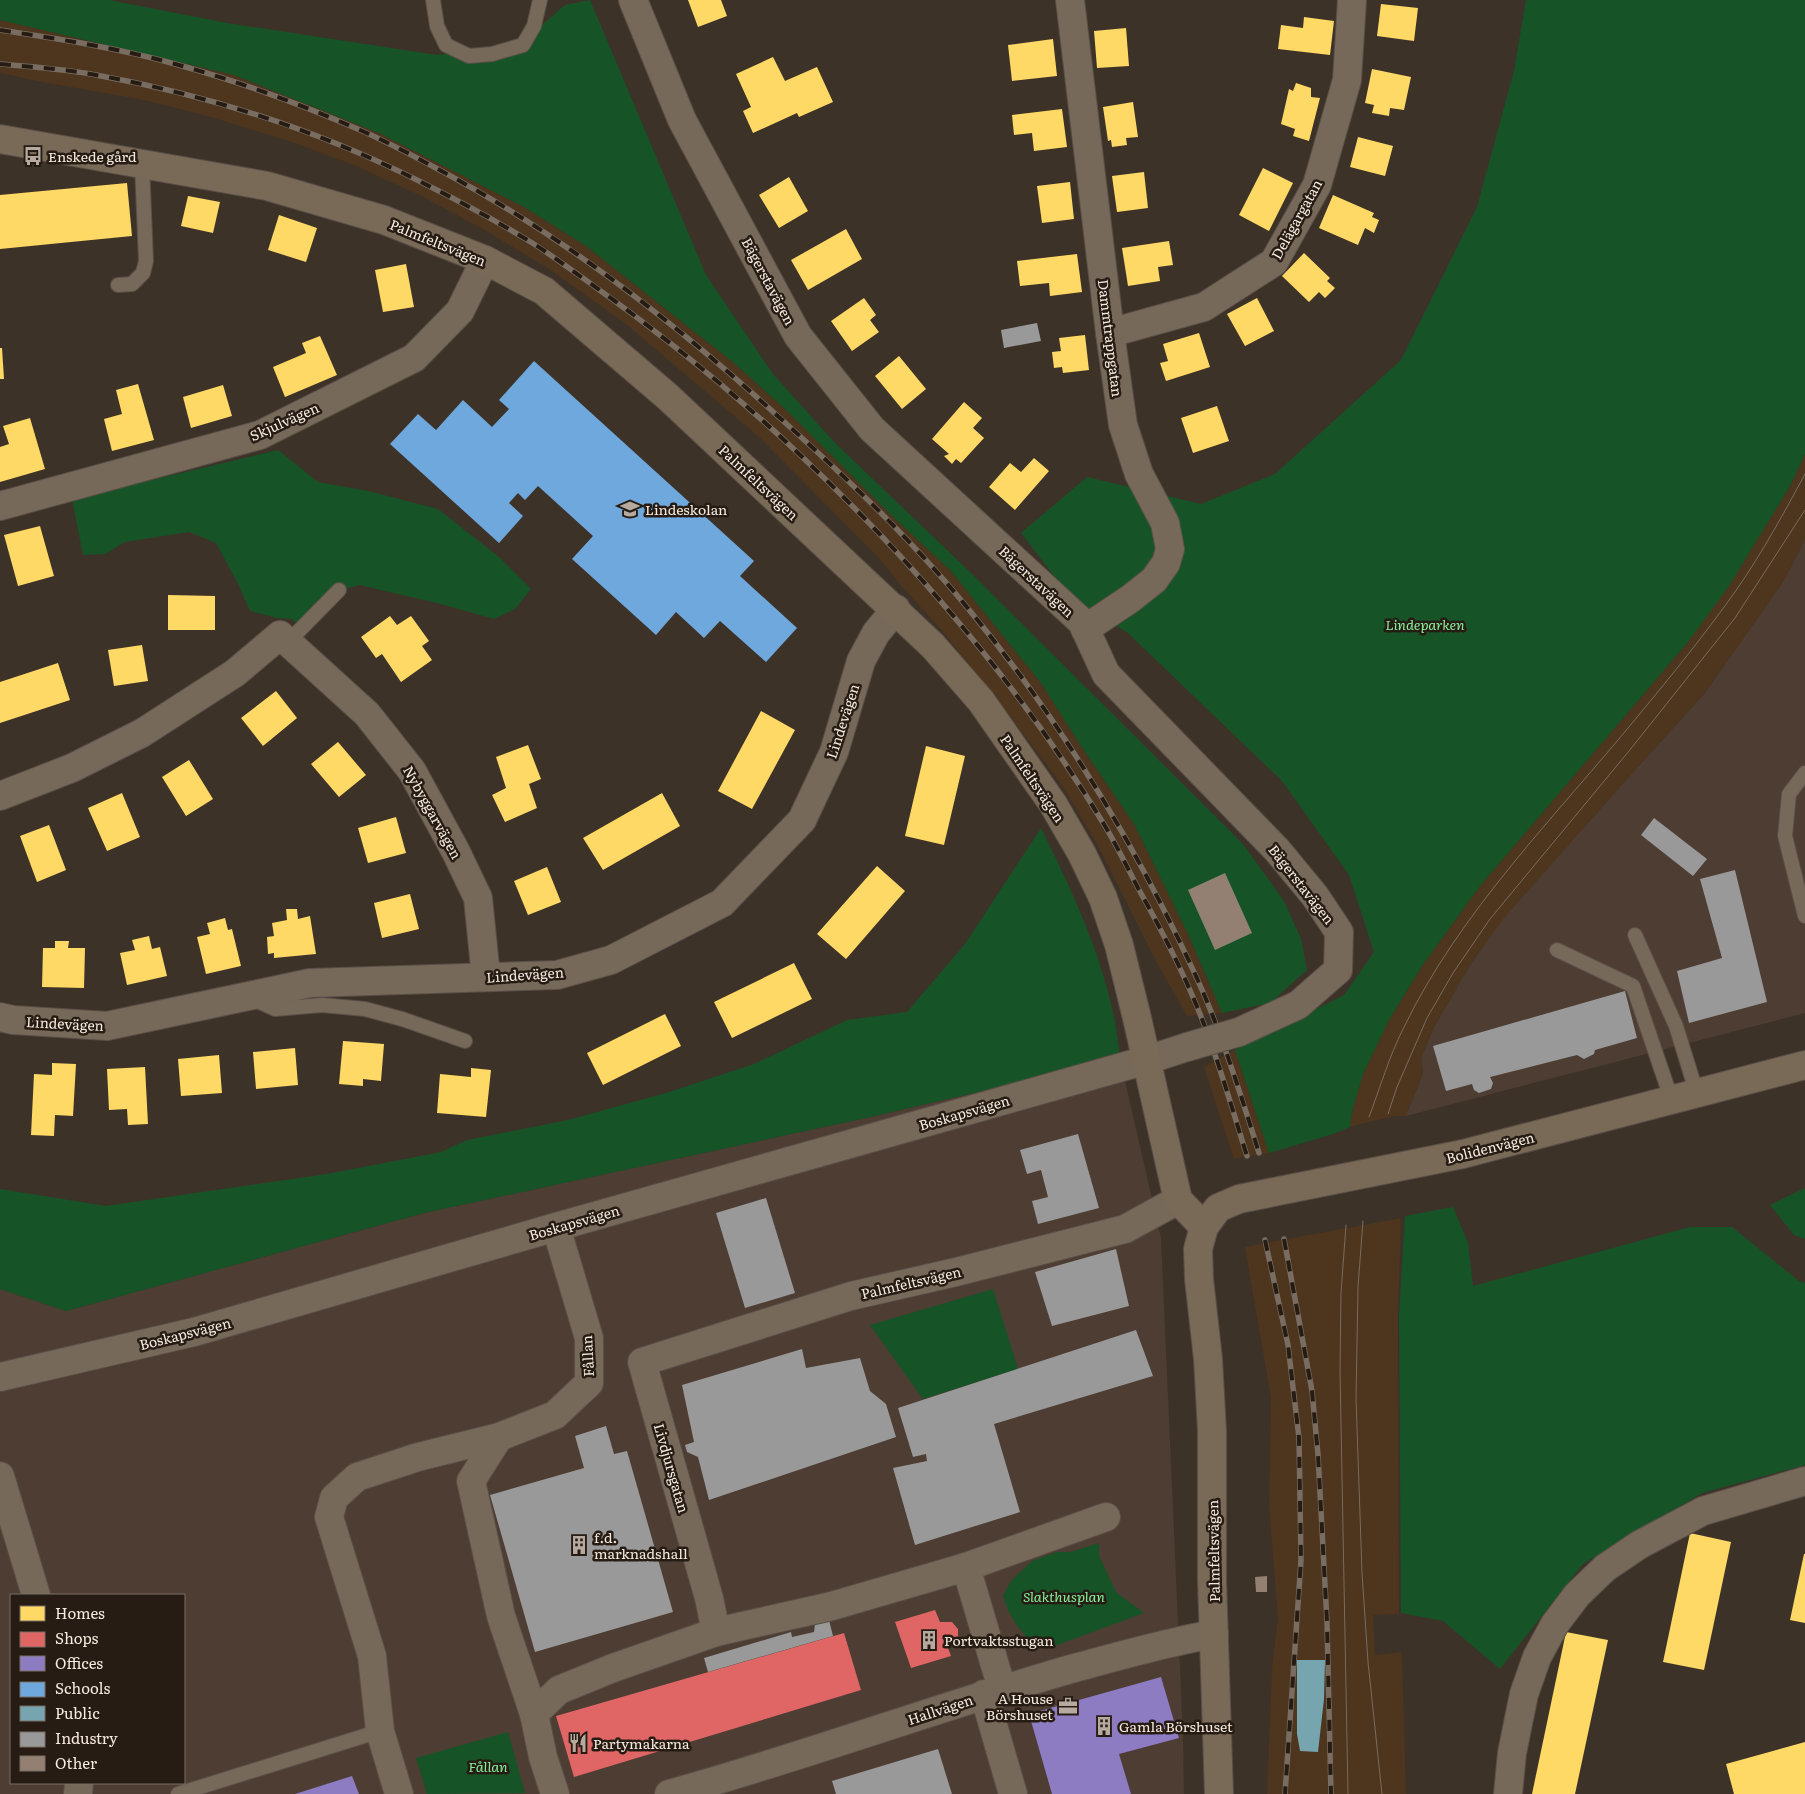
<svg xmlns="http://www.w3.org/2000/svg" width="1805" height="1794" viewBox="0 0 1805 1794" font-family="Literata,serif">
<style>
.built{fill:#4d351e}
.industrial{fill:#4d3d33;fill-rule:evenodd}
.green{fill:#165428}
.homes{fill:#ffd966}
.shops{fill:#e06666}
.offices{fill:#8e7cc3}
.schools{fill:#6fa8dc}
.public{fill:#76a5af}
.industry{fill:#999}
.building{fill:#938073}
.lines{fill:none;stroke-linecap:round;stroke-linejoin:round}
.lane-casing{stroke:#594f47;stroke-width:16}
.street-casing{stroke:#594f47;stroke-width:30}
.secondary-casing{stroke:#594f47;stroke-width:30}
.lane{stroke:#776959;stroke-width:14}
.street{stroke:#776959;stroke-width:28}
.secondary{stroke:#796957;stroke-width:28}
.tram{stroke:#786d60;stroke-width:1}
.rail-casing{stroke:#786d60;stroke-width:5.5}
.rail{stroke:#261c14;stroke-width:4;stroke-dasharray:11;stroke-linecap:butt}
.street-bridge-casing{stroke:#594f47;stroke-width:30;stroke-linecap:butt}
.street-bridge{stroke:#776959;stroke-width:28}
.labels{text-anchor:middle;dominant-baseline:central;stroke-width:5;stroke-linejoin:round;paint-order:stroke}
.poi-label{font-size:14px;fill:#f7eade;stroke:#261c14;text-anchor:start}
.street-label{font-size:14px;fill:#f7eade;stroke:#261c14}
.park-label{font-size:14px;font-style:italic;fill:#85f09c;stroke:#261c14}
</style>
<rect width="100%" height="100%" fill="#3d3228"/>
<!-- built -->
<g class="built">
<path d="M0 20 234 75 379 133 524 207 586 246 734 363 785 409 891 515 950 570 1041 683 1083 749 1134 824 1188 934 1222 1013 1187 1016 1156 961 1097 844 1061 784 1006 711 944 633 898 582 881 560 758 436 627 325 549 269 483 229 419 195 354 165 295 143 211 117 144 100 42 82 0 73Z"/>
<path d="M1805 454V540L1783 582 1705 693 1627 779 1504 919 1470 965 1434 1027 1421 1058 1423 1074 1406 1116H1394L1350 1127 1352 1112 1363 1074 1389 1020 1422 966 1480 886 1688 642 1730 583 1790 486Z"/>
<path d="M1235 1050 1269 1153 1234 1159 1204 1067Z"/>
<path d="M1401 1218 1398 1318 1399 1614 1373 1615 1375 1655 1402 1652 1406 1794H1267L1272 1668 1278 1618 1269 1505 1271 1398 1245 1247Z"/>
</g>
<!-- industrial -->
<g class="industrial">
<path d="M1805 540V1013L1406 1116 1423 1074 1421 1058 1434 1027 1470 965 1503 919 1627 779 1705 693 1783 582Z"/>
<path d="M1120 1059 1161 1238 1183 1736 1184 1794H0V1289L66 1311 424 1213 866 1118ZM11 1595H184V1783H11Z"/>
</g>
<!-- green -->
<g class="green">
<path d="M0 0H109L227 23 437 55 522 42 565 5 590 0 706 275 773 374 834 442 970 572 1243 844 1284 901 1301 939 1307 970 1270 1003 1222 1013 1188 934 1134 824 1083 749 1041 683 950 570 891 515 785 409 734 363 586 246 524 207 379 133 234 75 0 20Z"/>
<path d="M1526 0H1805V454L1790 486 1729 586 1688 642 1480 886 1422 966 1389 1020 1363 1074 1352 1112 1350 1127 1333 1134 1269 1153 1235 1050 1344 995 1374 952 1349 875 1282 781 1128 633 1071 598 1021 533 1087 477 1201 504 1275 474 1401 360 1477 207 1514 71Z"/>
<path d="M278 450 318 482 368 491 438 509 499 557 531 589 515 609 494 619 441 604 360 585 339 590 301 628 292 619 277 618 250 611 237 582 216 543 189 532 125 542 105 554 83 555 72 499Z"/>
<path d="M1041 828C1077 901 1113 977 1120 1059L866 1118 424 1213 66 1311 0 1289V1189L106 1206 327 1174 441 1152 467 1140 568 1120 666 1093 754 1064 847 1020 907 1012 965 944Z"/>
<path d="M1805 1188V1239L1794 1235 1770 1205Z"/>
<path d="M1453 1207 1468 1243 1473 1286 1690 1227H1732L1799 1281 1805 1283V1465L1702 1493 1583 1564 1500 1669 1443 1621 1401 1613 1399 1314 1405 1216Z"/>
<path d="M993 1289 1018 1369 923 1399 870 1325Z"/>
<path d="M1099 1543V1556L1116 1592 1144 1613 1049 1648 1030 1642 1016 1624 1008 1610 1003 1596 1011 1581 1032 1561 1057 1552H1070Z"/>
<path d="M508 1732 525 1793 427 1794 416 1758Z"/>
</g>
<!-- homes -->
<g class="homes">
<path d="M688 0H721L727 16 698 27Z"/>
<path d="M1381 4 1418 8 1414 41 1377 36Z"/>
<path d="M1304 17 1334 21 1330 55 1278 49 1281 25 1303 28Z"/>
<path d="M1126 28 1129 66 1097 68 1094 31Z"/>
<path d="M1053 39 1057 76 1012 81 1008 45Z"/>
<path d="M773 57 785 81 817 67 833 102 799 117 797 113 753 133 743 111 751 107 736 74Z"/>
<path d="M1372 69 1411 77 1404 110 1390 108 1389 116 1372 113 1374 105 1365 103Z"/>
<path d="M1296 83 1311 88V97L1320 98 1309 141 1293 136 1295 129 1281 124 1289 89 1293 91Z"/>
<path d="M1133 102 1138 137 1126 138 1127 145 1112 147 1111 140 1108 141 1103 107Z"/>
<path d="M1062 109 1067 147 1034 151 1032 133 1014 135 1012 115Z"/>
<path d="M1358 137 1393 146 1385 176 1350 167Z"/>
<path d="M1263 168 1293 183 1269 231 1239 215Z"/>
<path d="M1144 172 1148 208 1117 212 1112 176Z"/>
<path d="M789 177 808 211 779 228 759 195Z"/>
<path d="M1070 182 1074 219 1042 223 1037 186Z"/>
<path d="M127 183 132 236 0 249V195Z"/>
<path d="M1333 195 1374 213 1372 217 1379 220 1374 233 1365 228 1358 245 1319 228Z"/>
<path d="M188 196 220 202 213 233 181 226Z"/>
<path d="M279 215 317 228 306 262 268 250Z"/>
<path d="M846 229 862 259 808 290 791 260Z"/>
<path d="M1169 241 1173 265 1158 267 1160 281 1128 286 1122 248Z"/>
<path d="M1304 253 1330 278 1327 281 1335 288 1325 298 1319 292 1309 302 1282 276Z"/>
<path d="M1077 254 1082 292 1050 296 1049 283 1020 286 1017 261Z"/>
<path d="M406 264 414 307 383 312 375 270Z"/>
<path d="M864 298 876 315 870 320 879 332 852 351 831 321Z"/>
<path d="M1257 298 1274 331 1245 346 1227 314Z"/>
<path d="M1199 333 1210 367 1166 381 1160 363 1168 361 1163 344Z"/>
<path d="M1085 335 1089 370 1063 373 1062 367 1054 368 1052 352 1061 351 1059 338Z"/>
<path d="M320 336 337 375 285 397 273 367 306 353 302 343Z"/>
<path d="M0 348H2L4 379H0Z"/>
<path d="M899 356 926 389 902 409 875 376Z"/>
<path d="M138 384 154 440 112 451 104 419 122 414 116 390Z"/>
<path d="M223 385 232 416 191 428 183 397Z"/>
<path d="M964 402 982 418 973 428 984 438 961 463 956 459 952 464 944 456 949 454 932 439Z"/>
<path d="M1217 406 1229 441 1193 453 1181 418Z"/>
<path d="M30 418 45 469 0 482V447L9 444 3 426Z"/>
<path d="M1034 458 1049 471 1015 510 989 487 1010 463 1021 472Z"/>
<path d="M40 526 54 576 18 586 4 535Z"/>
<path d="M168 595 215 596V630H168Z"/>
<path d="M390 616 397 625 411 616 429 641 422 646 432 660 401 682 382 654 376 658 361 637Z"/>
<path d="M142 645 148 681 114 686 108 650Z"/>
<path d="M58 663 70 700 0 723V682Z"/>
<path d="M276 691 297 718 263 746 241 718Z"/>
<path d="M761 711 795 730 752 809 718 791Z"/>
<path d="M338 742 366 775 339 797 311 764Z"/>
<path d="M528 745 541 779 529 784 537 808 505 822 492 795 506 788 496 757Z"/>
<path d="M926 746 965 756 944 845 905 836Z"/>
<path d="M189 760 213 799 186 816 162 777Z"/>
<path d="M122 793 140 837 107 851 88 808Z"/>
<path d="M662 793 680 826 603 870 583 838Z"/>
<path d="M396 817 406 853 368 863 358 828Z"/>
<path d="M49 825 66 870 37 882 20 836Z"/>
<path d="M877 866 905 891 846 959 817 934Z"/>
<path d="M547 867 561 902 528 915 514 881Z"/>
<path d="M410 894 419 929 382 938 374 903Z"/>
<path d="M286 909H297L298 919 310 916 316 954 274 958V953L268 954 267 937 274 936 272 923 287 920Z"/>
<path d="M225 918 228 930 232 929 241 966 206 974 197 937 210 934 207 923Z"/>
<path d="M149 936 152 949 160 947 167 976 127 985 120 953 135 950 132 940Z"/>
<path d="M55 941H69L68 948H85L84 988 42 987 43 948H55Z"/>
<path d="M794 963 812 999 732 1038 714 1002Z"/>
<path d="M665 1014 681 1046 603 1085 587 1053Z"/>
<path d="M343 1041 384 1044 381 1081 363 1079V1086L339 1084Z"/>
<path d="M295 1048 298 1085 256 1089 253 1052Z"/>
<path d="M219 1055 222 1093 181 1096 178 1059Z"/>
<path d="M52 1063 76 1064 73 1116 55 1115 54 1136 31 1135 34 1074 52 1075Z"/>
<path d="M145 1067 148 1124 128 1125 127 1109 109 1110 107 1069Z"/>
<path d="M471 1068 491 1070 486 1117 437 1113 440 1074 471 1077Z"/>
<path d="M1690 1533 1731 1542 1704 1670 1663 1662Z"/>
<path d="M1804 1554H1805V1623L1790 1620Z"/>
<path d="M1566 1632 1608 1640 1575 1794H1532Z"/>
<path d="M1805 1742V1794H1734L1726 1764Z"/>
</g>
<!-- shops -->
<g class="shops">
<path d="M935 1610 940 1622H952L958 1629V1636L955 1644 948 1648 951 1656 911 1668 895 1622Z"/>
<path d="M844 1633 861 1690 574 1777 556 1716Z"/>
</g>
<!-- offices -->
<g class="offices">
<path d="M1161 1677 1179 1738 1119 1754 1131 1794H1052L1029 1714Z"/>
<path d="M352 1776 359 1794H295Z"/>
</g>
<!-- schools -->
<path class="schools" d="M534 361 754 561 740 576 797 628 766 662 720 621 704 638 676 612 656 635 572 559 593 536 538 486 525 500 518 493 509 503 523 516 499 543 390 444 418 414 436 430 463 400 492 427 509 409 499 400Z"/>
<!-- public -->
<path class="public" d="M1297 1660H1325L1324 1699 1318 1752 1300 1751 1297 1734Z"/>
<!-- industry -->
<g class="industry">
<path d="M1037 323 1041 341 1004 348 1001 330Z"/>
<path d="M1654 818 1707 859 1693 876 1641 835Z"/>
<path d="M1735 870 1767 1002 1689 1023 1677 971 1722 958 1700 879Z"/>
<path d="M1625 991 1637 1038 1595 1050 1594 1054 1584 1059 1577 1055 1490 1077 1493 1083 1491 1089 1479 1093 1474 1090 1472 1084 1446 1091 1433 1046Z"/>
<path d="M1078 1134 1099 1208 1038 1224 1032 1201 1048 1197 1041 1170 1027 1174 1020 1150Z"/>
<path d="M766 1198 795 1293 745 1308 716 1213Z"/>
<path d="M1116 1249 1129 1306 1052 1326 1035 1272Z"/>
<path d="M1136 1330 1153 1376 994 1424 1020 1512 915 1545 893 1468 927 1461 926 1454 913 1457 898 1408Z"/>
<path d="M802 1349 806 1368 860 1358 870 1391 886 1404 896 1437 709 1500 698 1457 687 1452 685 1445 694 1442 682 1385Z"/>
<path d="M606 1426 614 1454 627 1451 673 1612 535 1652 490 1495 584 1468 575 1436Z"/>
<path d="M816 1616 829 1620 833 1636 708 1672 704 1658 791 1632 792 1637 814 1632Z"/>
<path d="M938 1749 952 1794H836L832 1781Z"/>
</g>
<!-- building -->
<g class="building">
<path d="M1225 873 1252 933 1215 950 1188 890Z"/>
<path d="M1267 1576V1592H1256L1255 1577Z"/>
</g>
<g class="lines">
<!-- lane casing -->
<g class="lane-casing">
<g id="lane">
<path d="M433 0 437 26 446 45 469 56 492 54 523 45 534 26 540 0"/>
<path d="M118 285 132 284 143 273 146 261 142 164"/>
<path d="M288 642 339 590"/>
<path d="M1805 773 1789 794 1785 836 1805 916"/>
<path d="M1635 935 1676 1026 1697 1094"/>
<path d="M1557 950 1633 986 1672 1101"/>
<path d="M251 998 275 1009 322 1005 365 1009 402 1019 465 1041"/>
<path d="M178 1794 380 1731"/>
</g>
</g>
<!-- street casing -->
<g class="street-casing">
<g id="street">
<path d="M633 0 682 120 798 336 872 429 1082 622 1106 674 1277 850 1315 896 1339 932 1338 970 1298 1005 1239 1032"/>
<path d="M1070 0 1110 333 1123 425 1139 474 1165 523 1170 549 1166 563 1154 580 1130 599 1085 629"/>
<path d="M1110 333 1204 307 1274 262 1317 185 1347 80 1352 0"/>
<path d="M0 506 260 435 414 358 460 311 485 260"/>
<path d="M0 796 72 768 142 733 235 673 280 635 367 714 412 771 456 852 478 898 486 977"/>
<path d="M0 1017 13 1020 107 1026 310 983 557 975 611 960 722 903 802 820 834 752 861 661 876 633 896 609"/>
<path d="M0 1377 194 1332 556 1227 1147 1060 1187 1047"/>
<path d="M0 1476 36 1595"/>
<path d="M716 1632 709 1598 642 1362 851 1296 956 1272 1125 1229 1178 1200"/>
<path d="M1002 1689 966 1567 1106 1517"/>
<path d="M984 1694 1013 1794"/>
<path d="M534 1714 559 1690 613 1668 716 1632 832 1606 966 1567"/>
<path d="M78 1794 79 1783"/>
<path d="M399 1794 380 1731 372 1656 329 1517 334 1498 357 1477 418 1457 499 1437"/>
<path d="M555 1794 543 1757 534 1714 501 1616 471 1481 499 1437 555 1415 589 1383V1338L556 1227"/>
<path d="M669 1794C807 1756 940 1706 1078 1667 1123 1655 1168 1642 1214 1634"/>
<path d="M1508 1794 1512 1753 1524 1694 1537 1657 1555 1624 1577 1595 1605 1568 1639 1545 1703 1511 1805 1481"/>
</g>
</g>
<!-- secondary casing -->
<g class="secondary-casing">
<g id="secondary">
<path d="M0 139 267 186 384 220 485 260 544 291 668 397 933 646 981 701 1053 804 1082 854 1103 898 1119 945 1137 1018 1178 1200 1204 1227"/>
<path d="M1219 1794 1212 1580V1431L1208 1359 1199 1279 1198 1249 1204 1227 1218 1208 1239 1199 1463 1154 1805 1065"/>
</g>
</g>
<!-- lane -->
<use href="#lane" class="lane"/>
<!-- street -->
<use href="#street" class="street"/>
<!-- secondary -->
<use href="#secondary" class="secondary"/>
<!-- tram -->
<g class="tram">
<path d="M1388 1114 1397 1087 1427 1018 1453 973 1490 919 1629 751 1735 618 1805 510"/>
<path d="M1369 1117C1380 1088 1389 1057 1403 1029 1460 911 1556 816 1638 716 1672 675 1706 633 1737 589 1762 553 1784 513 1805 474"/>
<path d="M1363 1221 1358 1287 1356 1398 1362 1573 1368 1662 1382 1794"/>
<path d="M1346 1225 1341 1293 1340 1371 1348 1794"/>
</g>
<!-- rail casing -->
<g class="rail-casing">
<g id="rail">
<path d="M0 30C58 39 118 48 175 64 238 81 300 104 360 130 390 143 419 159 447 174 558 234 657 309 751 392 826 459 902 528 966 606 1044 700 1110 803 1165 912 1181 944 1197 976 1210 1009 1229 1056 1244 1105 1259 1153"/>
<path d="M0 64C32 67 65 69 96 75 208 95 320 131 421 182 457 200 495 220 529 241 549 253 568 268 587 281 662 334 732 391 798 453 916 564 1021 687 1105 826 1117 846 1127 867 1138 888 1161 929 1183 971 1200 1014 1219 1061 1232 1109 1247 1156"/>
<path d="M1284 1239 1312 1391 1318 1455 1327 1622 1331 1794"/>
<path d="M1265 1240 1288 1345 1299 1438 1301 1560 1285 1794"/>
</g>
</g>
<!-- rail -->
<use href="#rail" class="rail"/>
<!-- street-bridge casing -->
<g class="street-bridge-casing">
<path id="street-bridge" d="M1187 1047 1239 1032"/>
</g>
<!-- street-bridge -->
<use href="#street-bridge" class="street-bridge"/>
</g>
<!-- icons -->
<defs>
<g id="bus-bare" transform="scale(1.5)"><path d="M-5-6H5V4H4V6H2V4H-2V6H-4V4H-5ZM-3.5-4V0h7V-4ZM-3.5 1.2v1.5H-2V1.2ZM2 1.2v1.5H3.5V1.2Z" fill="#b6aa9e" stroke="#261c14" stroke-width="2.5" paint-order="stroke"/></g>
<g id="school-bare" transform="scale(1.5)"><path d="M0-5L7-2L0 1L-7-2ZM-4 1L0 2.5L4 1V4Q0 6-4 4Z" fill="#b6aa9e" stroke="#261c14" stroke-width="2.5" paint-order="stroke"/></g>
<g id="building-bare" transform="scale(1.5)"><path d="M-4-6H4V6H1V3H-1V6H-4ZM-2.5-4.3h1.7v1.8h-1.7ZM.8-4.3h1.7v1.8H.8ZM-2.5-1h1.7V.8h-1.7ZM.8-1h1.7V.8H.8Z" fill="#b6aa9e" stroke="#261c14" stroke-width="2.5" paint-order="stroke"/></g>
<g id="office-bare" transform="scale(1.5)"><path d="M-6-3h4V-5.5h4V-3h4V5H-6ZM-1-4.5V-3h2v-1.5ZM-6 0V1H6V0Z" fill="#b6aa9e" stroke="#261c14" stroke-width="2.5" paint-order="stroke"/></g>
<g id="restaurant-bare" transform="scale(1.5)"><path d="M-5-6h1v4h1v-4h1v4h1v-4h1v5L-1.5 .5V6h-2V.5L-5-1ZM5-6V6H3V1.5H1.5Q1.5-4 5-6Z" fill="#b6aa9e" stroke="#261c14" stroke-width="2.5" paint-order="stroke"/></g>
</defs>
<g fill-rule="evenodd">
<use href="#bus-bare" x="33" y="156"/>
<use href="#school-bare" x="630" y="509"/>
<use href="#building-bare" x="579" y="1545"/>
<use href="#building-bare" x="929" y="1640"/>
<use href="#office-bare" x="1068" y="1706"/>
<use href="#building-bare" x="1104" y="1726"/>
<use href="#restaurant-bare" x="578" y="1743"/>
</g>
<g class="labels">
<!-- poi labels -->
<g class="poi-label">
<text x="48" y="156">Enskede gård</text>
<text x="645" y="509">Lindeskolan</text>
<text x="594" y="1537">f.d.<tspan x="594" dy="16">marknadshall</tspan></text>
<text x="944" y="1640">Portvaktsstugan</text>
<text x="1053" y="1698" text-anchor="end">A House<tspan x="1053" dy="16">Börshuset</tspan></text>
<text x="1119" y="1726">Gamla Börshuset</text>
<text x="593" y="1743">Partymakarna</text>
</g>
<!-- street labels -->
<g class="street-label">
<text transform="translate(1296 219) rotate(-61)">Delägargatan</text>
<text transform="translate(438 242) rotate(22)">Palmfeltsvägen</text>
<text transform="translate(769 281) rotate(62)">Bägerstavägen</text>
<text transform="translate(1111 338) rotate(83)">Dammtrappgatan</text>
<text transform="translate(284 421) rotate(-24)">Skjulvägen</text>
<text transform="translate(759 482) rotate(43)">Palmfeltsvägen</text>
<text transform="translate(1037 581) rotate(43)">Bägerstavägen</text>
<text transform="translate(842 721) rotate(-72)">Lindevägen</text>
<text transform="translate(1033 778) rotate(56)">Palmfeltsvägen</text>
<text transform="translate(433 812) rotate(61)">Nybyggarvägen</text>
<text transform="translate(1302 884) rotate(52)">Bägerstavägen</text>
<text transform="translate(525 974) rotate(-4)">Lindevägen</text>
<text transform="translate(65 1023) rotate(3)">Lindevägen</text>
<text transform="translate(964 1112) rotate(-16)">Boskapsvägen</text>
<text transform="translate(1490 1147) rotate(-14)">Bolidenvägen</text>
<text transform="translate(574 1222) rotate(-16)">Boskapsvägen</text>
<text transform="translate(911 1282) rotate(-13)">Palmfeltsvägen</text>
<text transform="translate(185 1333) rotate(-14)">Boskapsvägen</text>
<text transform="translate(587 1356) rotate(-93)">Fållan</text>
<text transform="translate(672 1468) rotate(74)">Livdjursgatan</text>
<text transform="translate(1213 1551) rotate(-91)">Palmfeltsvägen</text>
<text transform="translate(940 1709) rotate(-18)">Hallvägen</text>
</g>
<!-- park labels -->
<g class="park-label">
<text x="1425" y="624">Lindeparken</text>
<text x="1064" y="1596">Slakthusplan</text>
<text x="488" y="1766">Fållan</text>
</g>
</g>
<!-- legend -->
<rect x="10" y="1594" width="175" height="190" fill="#261c14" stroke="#7a6e65"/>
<rect x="20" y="1606" width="25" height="15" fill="#ffd966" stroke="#7a6e65"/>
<text x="55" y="1619" font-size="15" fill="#f7eade">Homes</text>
<rect x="20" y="1632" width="25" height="15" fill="#e06666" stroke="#7a6e65"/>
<text x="55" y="1644" font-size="15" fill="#f7eade">Shops</text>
<rect x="20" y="1656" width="25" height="15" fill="#8e7cc3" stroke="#7a6e65"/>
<text x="55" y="1669" font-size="15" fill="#f7eade">Offices</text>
<rect x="20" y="1682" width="25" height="15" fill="#6fa8dc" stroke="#7a6e65"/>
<text x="55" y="1694" font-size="15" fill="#f7eade">Schools</text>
<rect x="20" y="1706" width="25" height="15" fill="#76a5af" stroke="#7a6e65"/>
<text x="55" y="1719" font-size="15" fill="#f7eade">Public</text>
<rect x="20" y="1732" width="25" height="15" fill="#999999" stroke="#7a6e65"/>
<text x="55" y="1744" font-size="15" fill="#f7eade">Industry</text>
<rect x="20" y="1756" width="25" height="15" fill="#938073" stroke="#7a6e65"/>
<text x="55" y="1769" font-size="15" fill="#f7eade">Other</text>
</svg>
